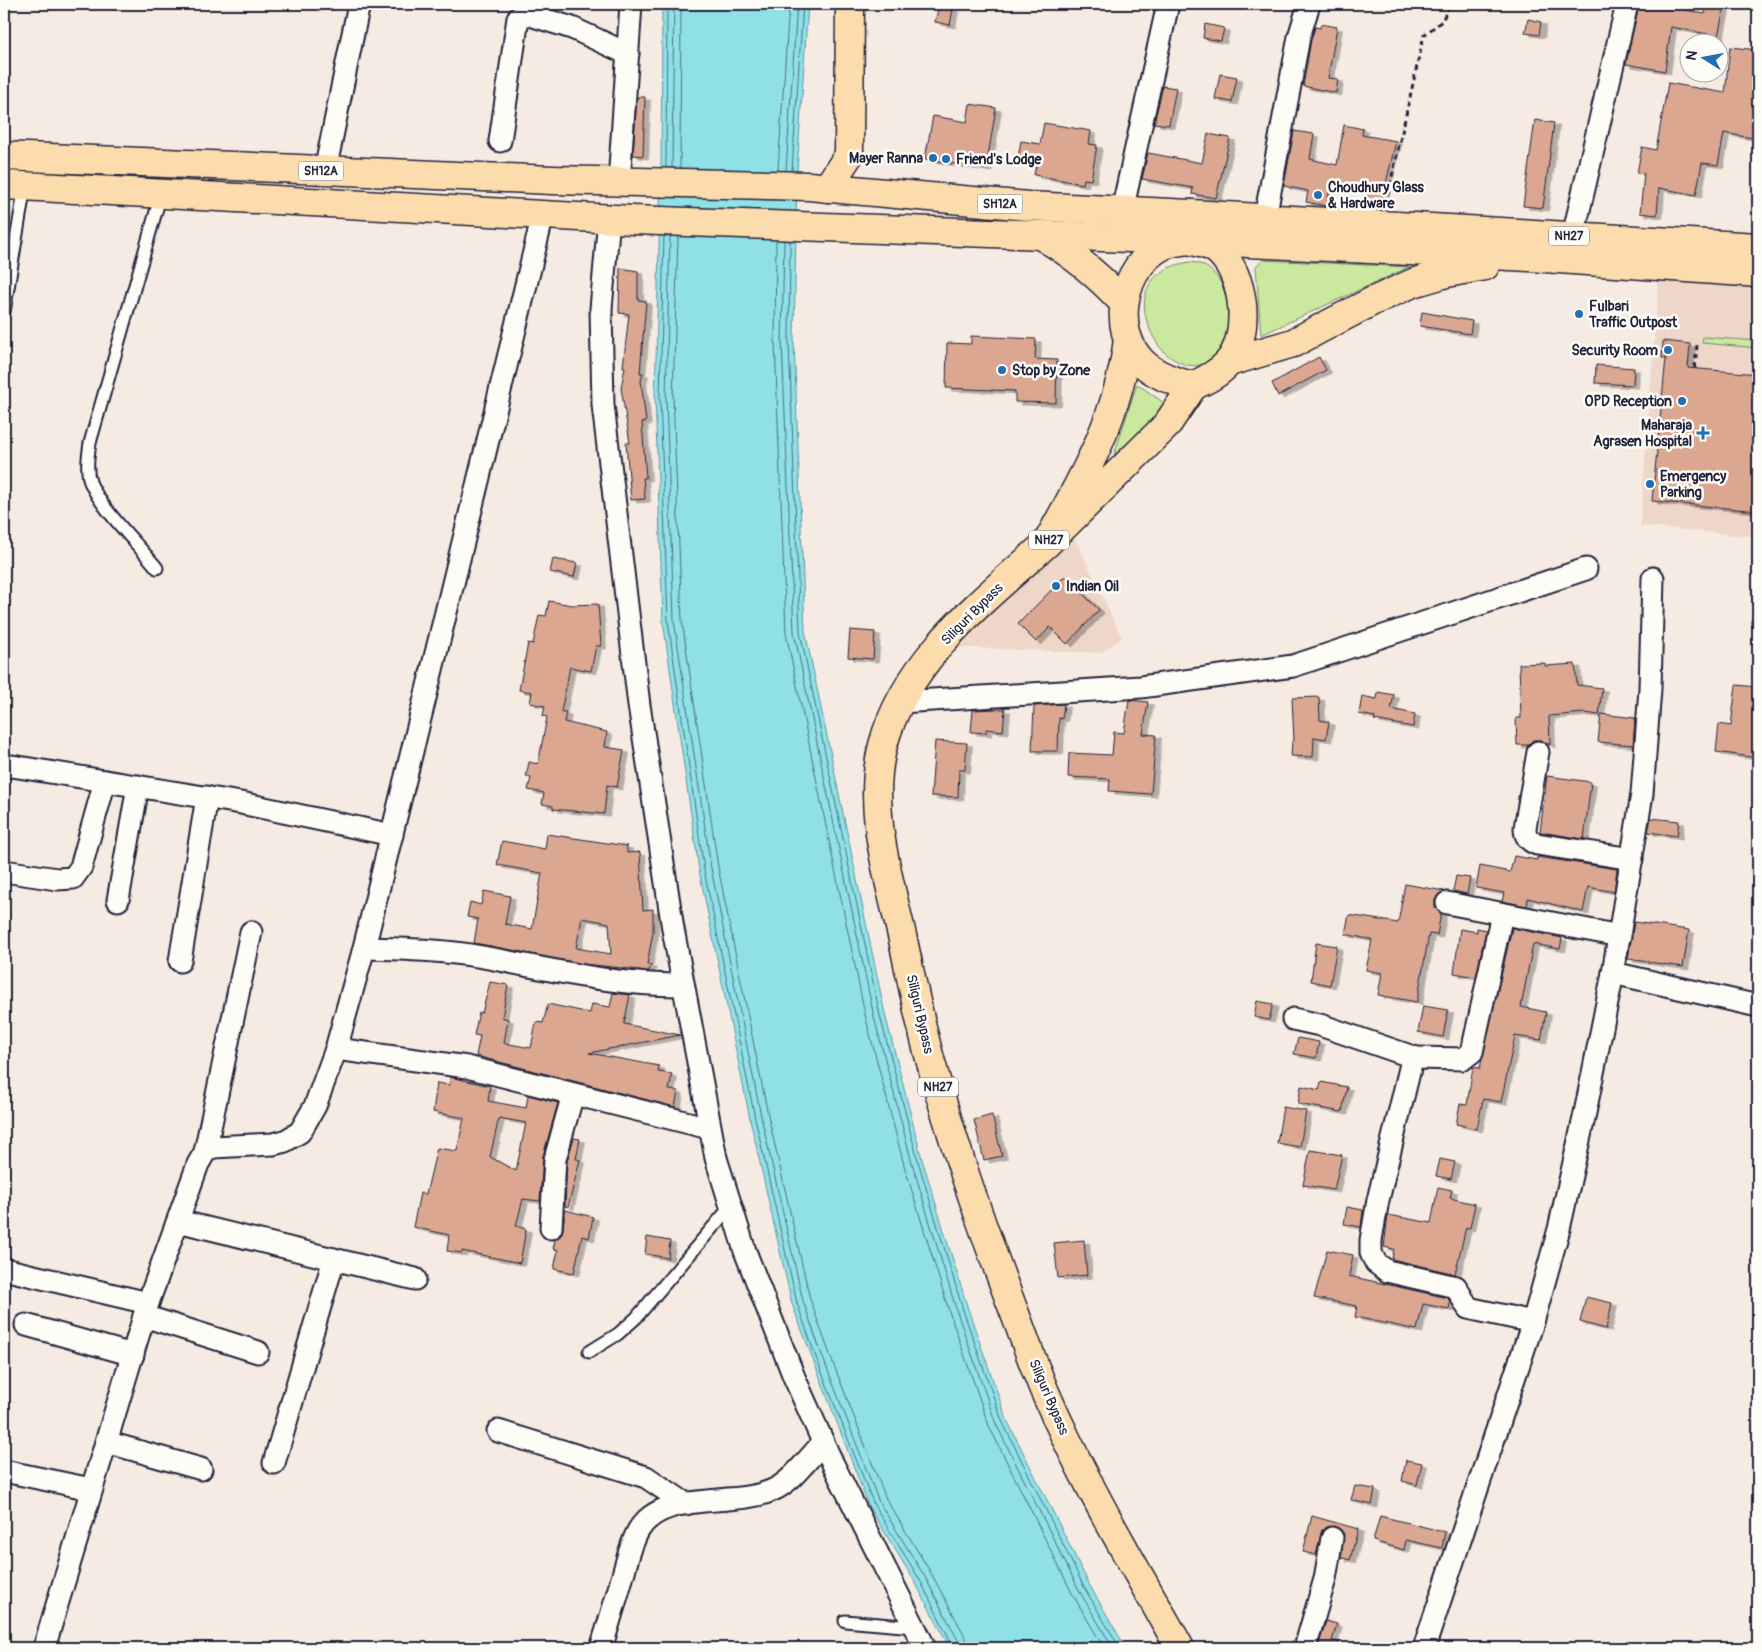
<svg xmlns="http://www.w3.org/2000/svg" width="1762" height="1652" viewBox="0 0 1762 1652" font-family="Pangolin,sans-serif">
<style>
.built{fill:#eed7c9}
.green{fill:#cbe89f;stroke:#76856d}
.water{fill:#8fe1e7;stroke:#6395a2}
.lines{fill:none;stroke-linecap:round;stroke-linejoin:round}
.shore{stroke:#4e6e80;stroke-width:1}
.building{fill:#dba790;stroke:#22223b;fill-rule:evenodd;filter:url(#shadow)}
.lane-casing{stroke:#22223b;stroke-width:15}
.street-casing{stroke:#22223b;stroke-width:25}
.primary-casing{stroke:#22223b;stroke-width:31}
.highway-casing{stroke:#22223b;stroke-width:31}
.path{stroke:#22223b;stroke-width:3;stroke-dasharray:5 4;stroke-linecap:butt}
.lane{stroke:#fdfcf7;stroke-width:11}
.street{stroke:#fdfcf7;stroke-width:21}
.primary{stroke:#fcdcac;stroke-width:28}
.highway{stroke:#fcdcac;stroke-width:28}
.poi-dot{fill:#1f6fb2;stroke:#fdfcf7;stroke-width:2}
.labels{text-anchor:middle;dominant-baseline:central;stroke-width:5;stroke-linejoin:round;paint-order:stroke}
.shield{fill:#fdfcf7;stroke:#646373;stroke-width:1}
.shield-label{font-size:12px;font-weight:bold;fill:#22223b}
.poi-label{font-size:14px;font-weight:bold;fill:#22223b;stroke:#fdfcf7;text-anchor:start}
.street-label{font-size:14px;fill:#22223b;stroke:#fdfcf7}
</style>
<defs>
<filter id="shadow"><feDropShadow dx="5.5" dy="3" stdDeviation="0" flood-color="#0004"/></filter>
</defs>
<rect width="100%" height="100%" fill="#f6ebe2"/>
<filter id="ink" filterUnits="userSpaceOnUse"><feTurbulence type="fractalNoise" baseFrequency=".02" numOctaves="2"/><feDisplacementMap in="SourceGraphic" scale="10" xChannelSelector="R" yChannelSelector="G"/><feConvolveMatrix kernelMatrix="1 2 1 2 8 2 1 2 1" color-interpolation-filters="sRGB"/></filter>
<g filter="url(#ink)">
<!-- built -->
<g class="built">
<path d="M1659 274 1758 280V537L1640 526Z"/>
<path d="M1073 534 1122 638 1100 653 946 647Z"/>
</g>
<!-- green -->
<g class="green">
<path d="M1263 260 1409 267 1261 335 1256 266Z"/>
<path d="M1190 262C1243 265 1241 375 1187 365 1175 362 1164 354 1157 343 1134 306 1141 269 1190 262Z"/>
<path d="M1703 337 1758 341V348L1702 343Z"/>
<path d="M1137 384 1170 407 1114 455Z"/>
</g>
<!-- water -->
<path class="water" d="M662 4H808L797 171 794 342 805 631 885 1014 922 1159 968 1309 1007 1420 1090 1586 1126 1648H950L915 1582 869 1507 792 1304 750 1119 699 870 663 621 655 397 661 173Z"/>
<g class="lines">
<!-- shore -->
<g class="shore">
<path d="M666 168 667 4"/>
<path d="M672 168 674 4"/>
<path d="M680 168 681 4"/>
<path d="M778 170 789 4"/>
<path d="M786 170 797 4"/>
<path d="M792 171 803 4"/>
<path d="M664 236 660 397 668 621 704 870 755 1118 797 1303 817 1360 874 1505 920 1580 954 1648"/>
<path d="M670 236 666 397 674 620 711 868 761 1116 803 1301 823 1358 879 1502 925 1577 959 1642 960 1648"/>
<path d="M678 237 673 397 682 620 718 867 768 1115 810 1299 830 1355 886 1499 931 1573 966 1638 968 1648"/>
<path d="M776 240 775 342 786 633 866 1019 904 1165 950 1314 989 1426 1073 1595 1104 1648"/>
<path d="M784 240 782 342 794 632 874 1017 912 1163 957 1312 996 1424 1080 1592 1113 1648"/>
<path d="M790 241 789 342 800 632 880 1016 918 1161 963 1310 1002 1421 1085 1589 1120 1648"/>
</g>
</g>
<!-- building -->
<g class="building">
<path d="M1639 4H1671V7L1705 14 1707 4H1725L1718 36 1671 27 1665 71 1626 64Z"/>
<path d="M939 6 953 9 950 25 935 22Z"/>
<path d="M1528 19 1541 22 1539 35 1525 33Z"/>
<path d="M1205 24 1224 28 1221 41 1203 38Z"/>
<path d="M1321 24 1337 27 1328 78 1338 79 1336 93 1303 86 1311 40 1315 27 1320 28Z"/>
<path d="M1730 47 1758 50V139L1724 133 1718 165 1702 163 1696 195 1659 188 1657 215 1640 213 1644 174 1637 173 1642 147 1656 150 1668 83 1725 93Z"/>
<path d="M1220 74 1237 77 1232 102 1215 99Z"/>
<path d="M1163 86 1176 88 1169 125 1154 123Z"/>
<path d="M637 97H645L643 156 633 155Z"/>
<path d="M970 104 996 108 986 169 925 159 933 116 967 122Z"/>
<path d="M1535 120 1554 123 1543 208 1523 206Z"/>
<path d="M1044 123 1091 131 1089 144 1097 145 1091 180 1084 179 1083 184 1034 175 1036 166 1017 163 1021 141 1040 144Z"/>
<path d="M1344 125 1363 129 1362 135 1396 141 1380 209 1365 208 1369 189 1331 182 1327 206 1306 202 1308 191 1284 186 1294 131 1314 134 1310 159 1337 165Z"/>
<path d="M1208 134 1230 138 1216 198 1192 194 1193 188 1142 179 1148 153 1202 163Z"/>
<path d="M620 268 638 271V300L646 301 640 373H643L641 381 646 422H642L646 478H643L645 499 631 500 626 443H630L621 388 625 367H623L629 314 619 313Z"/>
<path d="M1422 312 1472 321 1470 334 1420 326Z"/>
<path d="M971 336 1036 339 1035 359 1057 360 1056 403 1015 402V391L946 388 947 343 971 344Z"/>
<path d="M1663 341 1690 344 1688 368 1758 374V511L1652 501 1666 358H1662Z"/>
<path d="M1319 357 1326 370 1278 396 1272 383Z"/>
<path d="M1596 365 1634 368 1633 385 1595 383Z"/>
<path d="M553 559 577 563 574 577 550 572Z"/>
<path d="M1065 576 1099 610 1067 644 1050 627 1036 642 1018 624Z"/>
<path d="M549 601 572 605 598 604 601 646H596L591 671 570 667 561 712H566L564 722 607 732 605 747 624 750 617 787 607 785 604 814 553 809V806L542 804 544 793 528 790 531 778 526 777 529 762 538 764 547 717 543 716 545 706 530 703 532 692 519 690 528 643 533 644 539 615 546 616Z"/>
<path d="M850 630 875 632 873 659 848 657Z"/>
<path d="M1545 663V666L1575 664 1577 685 1602 688 1599 715 1585 713 1549 716 1550 745 1540 740H1533L1528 745H1517L1516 718H1521L1519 664Z"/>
<path d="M1736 685 1758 687V758L1716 752 1719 724 1731 726Z"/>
<path d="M1378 692 1394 695 1391 709 1415 714 1413 727 1374 720 1375 717 1359 714 1362 696 1377 699Z"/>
<path d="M1319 697 1320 720 1329 722 1326 739 1314 737 1313 757 1291 756 1292 741H1294L1292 698Z"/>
<path d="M1129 700 1148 702 1143 734 1156 735 1151 794 1109 791 1110 779 1068 777 1069 753 1112 755 1114 732 1124 733Z"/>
<path d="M1064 704 1062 719 1059 718 1058 751H1032L1034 706Z"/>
<path d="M997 709H1005L1003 731 986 729V733L971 732 973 710Z"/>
<path d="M1601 714 1635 718 1633 745 1598 742Z"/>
<path d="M935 741 967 743 965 770H959L958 797 931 796Z"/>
<path d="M1547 776 1591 782 1584 839 1540 832Z"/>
<path d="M1651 818 1679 821 1677 836 1648 832Z"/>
<path d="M547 834 627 846V853L640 852 643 910 653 909V932L647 965H651L649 971 584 964 474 943 478 919 467 917 470 902 481 905 484 891 510 896 505 924 532 929 542 873 497 865 502 841 545 849ZM582 918 609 923 611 954 576 948Z"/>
<path d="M1514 856 1537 860V857L1617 869 1614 892 1588 887 1583 912 1528 898 1527 906 1502 901 1504 893 1476 888 1480 866 1510 872Z"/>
<path d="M1456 876 1470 878 1467 894 1453 891Z"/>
<path d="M1405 884 1444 891 1438 895 1435 900V908L1441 914 1437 935 1429 934 1417 1002 1378 995 1382 973 1366 970 1372 940 1345 934 1349 915 1398 923Z"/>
<path d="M1634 922 1689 930 1683 967 1628 959Z"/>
<path d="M1477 928 1486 930 1476 977 1454 973 1460 929 1477 932Z"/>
<path d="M1512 928 1562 938 1560 949 1533 944 1521 1007 1546 1012 1541 1040 1515 1036 1501 1102 1483 1099 1477 1129 1456 1124 1460 1104 1467 1105 1473 1067 1480 1068Z"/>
<path d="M1316 943 1337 946 1330 985 1311 981Z"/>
<path d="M490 982 508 985 502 1017 508 1019 504 1043 531 1048 536 1022 543 1023 548 1004 590 1013 592 1004 610 1007 613 993 630 995 624 1024 680 1035 589 1053 659 1066 658 1072 672 1074 669 1090 678 1091 675 1107 476 1056 480 1036 474 1035 479 1012 482 1013Z"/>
<path d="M1257 1001 1273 1004 1269 1020 1254 1017Z"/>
<path d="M1423 1006 1448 1010 1443 1037 1418 1032Z"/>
<path d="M1298 1038 1319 1042 1316 1058 1294 1054Z"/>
<path d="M450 1077 490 1086 488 1101 526 1108 528 1095 558 1103 543 1156 540 1201 523 1199 516 1226 526 1229 520 1263 462 1251V1253L447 1251 449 1235 413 1227 420 1193 426 1194 437 1148 457 1151 464 1118 433 1112 437 1083 449 1085ZM499 1118 526 1123 516 1171 490 1157Z"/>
<path d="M1321 1082 1347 1087 1342 1112 1298 1104 1301 1086 1319 1090Z"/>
<path d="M1283 1107 1306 1111 1300 1147 1277 1143Z"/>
<path d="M992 1115 1002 1156 984 1160 974 1120Z"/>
<path d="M574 1138 580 1139 576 1159 580 1160 568 1207 565 1206 567 1161Z"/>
<path d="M1310 1150 1342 1155 1334 1190 1303 1185Z"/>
<path d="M1440 1159 1455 1162 1451 1179 1436 1176Z"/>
<path d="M1438 1187 1452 1190 1450 1198 1475 1204 1470 1228 1466 1227 1455 1274 1392 1259 1394 1249 1384 1247 1388 1215 1431 1223Z"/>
<path d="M1347 1207 1363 1210 1361 1227 1344 1224Z"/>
<path d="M565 1210 593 1217 589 1238 582 1236 574 1273 554 1269 558 1250 553 1249 555 1240 561 1235 563 1229Z"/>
<path d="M647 1237 670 1241 668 1258 645 1254Z"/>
<path d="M1084 1240 1087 1275 1058 1278 1054 1243Z"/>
<path d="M1327 1250 1353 1255 1349 1276 1448 1298 1450 1302 1449 1309 1423 1304 1417 1330 1355 1317 1357 1306 1314 1298Z"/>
<path d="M1586 1297 1612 1303 1606 1329 1580 1322Z"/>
<path d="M1406 1460 1422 1463 1417 1485 1402 1481Z"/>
<path d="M1355 1486 1375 1489 1372 1505 1351 1500Z"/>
<path d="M1312 1516 1358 1529 1350 1560 1343 1558 1341 1560 1344 1534 1340 1529 1334 1526 1322 1530 1316 1555 1303 1552Z"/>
<path d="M1380 1516 1445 1532 1442 1548 1406 1540 1404 1550 1373 1541Z"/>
<path d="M1326 1621 1337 1624 1332 1641 1339 1642V1648H1318Z"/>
</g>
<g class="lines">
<!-- lane casing -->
<g class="lane-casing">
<g id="lane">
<path d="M4 312 25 186"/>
<path d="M157 568C138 544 101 509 90 482 86 470 88 456 90 443L161 194"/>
<path d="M589 1352 618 1334 636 1318 730 1207"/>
<path d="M845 1621 914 1627"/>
</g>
</g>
<!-- street casing -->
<g class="street-casing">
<g id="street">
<path d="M500 141 518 18 524 13 572 28 628 54"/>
<path d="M325 171 359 4"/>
<path d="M619 183 631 4"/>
<path d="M1122 211 1168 4"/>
<path d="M609 218 601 309 603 405 639 705 673 929 716 1158 745 1251 794 1377 832 1462 925 1648"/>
<path d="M1265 218 1299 37 1309 4"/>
<path d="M1573 236 1627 4"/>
<path d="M900 702 1141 687 1293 666 1586 569"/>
<path d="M1538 752 1525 828C1525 837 1529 841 1537 844L1632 859"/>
<path d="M4 767 12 766 241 803 392 835"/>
<path d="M4 871 57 879 73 878 81 867 105 781"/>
<path d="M118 900 138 786"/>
<path d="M1447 903 1620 936"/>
<path d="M1502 914 1472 1052 1463 1059 1416 1058 1411 1064 1378 1200 1371 1240V1253L1376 1263 1387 1271 1456 1287 1468 1308 1533 1322"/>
<path d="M364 948C403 949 444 950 483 957 549 969 615 986 683 985"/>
<path d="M180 961 207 797"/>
<path d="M1613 973 1758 1006"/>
<path d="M1293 1019 1320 1025 1416 1058"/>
<path d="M336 1049 467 1067 709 1128"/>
<path d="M205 1152 251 932"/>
<path d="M178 1221 415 1279"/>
<path d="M551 1228 555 1159 573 1094"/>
<path d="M4 1269 148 1303"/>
<path d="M144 1316 258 1352"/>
<path d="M26 1325 133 1355"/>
<path d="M498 1431 646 1477 686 1504"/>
<path d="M106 1442 201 1469"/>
<path d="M274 1463 334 1259"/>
<path d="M4 1471 91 1489"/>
<path d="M44 1648 148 1303 198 1164 205 1152 213 1147 273 1144 285 1141 300 1132 315 1106 336 1049 364 948 543 215"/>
<path d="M601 1648C609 1624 616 1599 623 1575 627 1560 631 1544 638 1531 662 1489 733 1508 773 1490 793 1481 808 1458 823 1443"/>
<path d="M1305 1648 1325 1579 1332 1538"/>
<path d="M1424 1648 1533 1322 1559 1229 1584 1118 1613 973 1642 794 1650 689 1653 578"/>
</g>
</g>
<!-- primary casing -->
<g class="primary-casing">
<g id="primary">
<path d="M4 156 552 180 809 186 1028 206 1191 214"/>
<path d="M4 185 633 220 1186 240"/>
<path d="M827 188 849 155 850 4"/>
<path d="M1040 235C1072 253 1099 276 1124 303"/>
</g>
</g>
<!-- highway casing -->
<g class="highway-casing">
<g id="highway">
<path d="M1188 240C1198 242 1209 244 1217 250 1245 273 1252 335 1228 363 1218 374 1206 380 1193 386 1175 382 1155 375 1142 362 1110 329 1122 267 1162 246 1170 242 1179 241 1188 240Z"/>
<path d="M1758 247 1191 214 1188 240 1530 257 1758 273"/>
<path d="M1128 339C1119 416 1084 476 1047 543L1166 426 1193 386"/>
<path d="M1229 362 1293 343 1371 302 1413 283 1447 273 1485 266"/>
<path d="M1047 543C984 600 906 659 883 745 866 808 889 878 903 940 912 982 920 1025 932 1066 954 1147 982 1227 1012 1306 1023 1334 1033 1364 1045 1392 1083 1481 1133 1564 1180 1648"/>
</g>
</g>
<!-- path -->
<g class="path">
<path d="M1386 203 1424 35 1442 21 1450 4"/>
<path d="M1695 368 1697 345"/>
</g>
<!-- lane -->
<use href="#lane" class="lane"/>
<!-- street -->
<use href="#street" class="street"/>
<!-- primary -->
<use href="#primary" class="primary"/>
<!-- highway -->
<use href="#highway" class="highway"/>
</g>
</g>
<!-- markers -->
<g class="poi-dot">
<circle cx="933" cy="158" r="5"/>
<circle cx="946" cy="159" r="5"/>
<circle cx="1318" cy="195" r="5"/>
<circle cx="1579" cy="314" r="5"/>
<circle cx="1668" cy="350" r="5"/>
<circle cx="1002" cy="370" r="5"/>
<circle cx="1682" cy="401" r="5"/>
<path d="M1700.5 425.5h5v5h5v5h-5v5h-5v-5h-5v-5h5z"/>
<circle cx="1650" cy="484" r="5"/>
<circle cx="1056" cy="586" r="5"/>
</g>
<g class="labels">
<!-- shield labels -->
<g class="shield">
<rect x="298.5" y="161.5" width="45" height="19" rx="4"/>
<rect x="977.5" y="194.5" width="45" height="19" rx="4"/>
<rect x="1549" y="226.5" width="40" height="19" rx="4"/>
<rect x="1029" y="530.5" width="40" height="19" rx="4"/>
<rect x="918" y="1077.5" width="40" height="19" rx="4"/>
</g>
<g class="shield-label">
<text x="321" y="171">SH12A</text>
<text x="1000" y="204">SH12A</text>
<text x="1569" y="236">NH27</text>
<text x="1049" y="540">NH27</text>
<text x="938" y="1087">NH27</text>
</g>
<!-- poi labels -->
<g class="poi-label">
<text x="923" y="158" text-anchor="end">Mayer Ranna</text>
<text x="956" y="159">Friend's Lodge</text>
<text x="1328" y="187">Choudhury Glass<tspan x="1328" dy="16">&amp; Hardware</tspan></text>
<text x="1589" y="306">Fulbari<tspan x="1589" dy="16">Traffic Outpost</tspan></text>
<text x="1658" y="350" text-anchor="end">Security Room</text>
<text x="1012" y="370">Stop by Zone</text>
<text x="1672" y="401" text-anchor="end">OPD Reception</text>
<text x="1692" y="425" text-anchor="end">Maharaja<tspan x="1692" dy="16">Agrasen Hospital</tspan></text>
<text x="1660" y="476">Emergency<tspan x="1660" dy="16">Parking</tspan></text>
<text x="1066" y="586">Indian Oil</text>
</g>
<!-- street labels -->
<g class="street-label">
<text transform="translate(972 614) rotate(-45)">Siliguri Bypass</text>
<text transform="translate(920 1014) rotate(77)">Siliguri Bypass</text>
<text transform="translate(1049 1397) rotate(67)">Siliguri Bypass</text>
</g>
</g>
<!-- margin -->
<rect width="1762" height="1652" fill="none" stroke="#fdfcf7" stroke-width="20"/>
<rect x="10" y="10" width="1742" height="1632" fill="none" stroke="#22223b" stroke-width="2" filter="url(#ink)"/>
<!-- north arrow -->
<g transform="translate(1704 58) rotate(281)"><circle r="24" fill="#fdfcf7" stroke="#a5a5ac"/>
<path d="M0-4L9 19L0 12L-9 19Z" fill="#1f6fb2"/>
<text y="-8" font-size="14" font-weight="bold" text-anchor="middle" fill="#22223b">N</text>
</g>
</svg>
